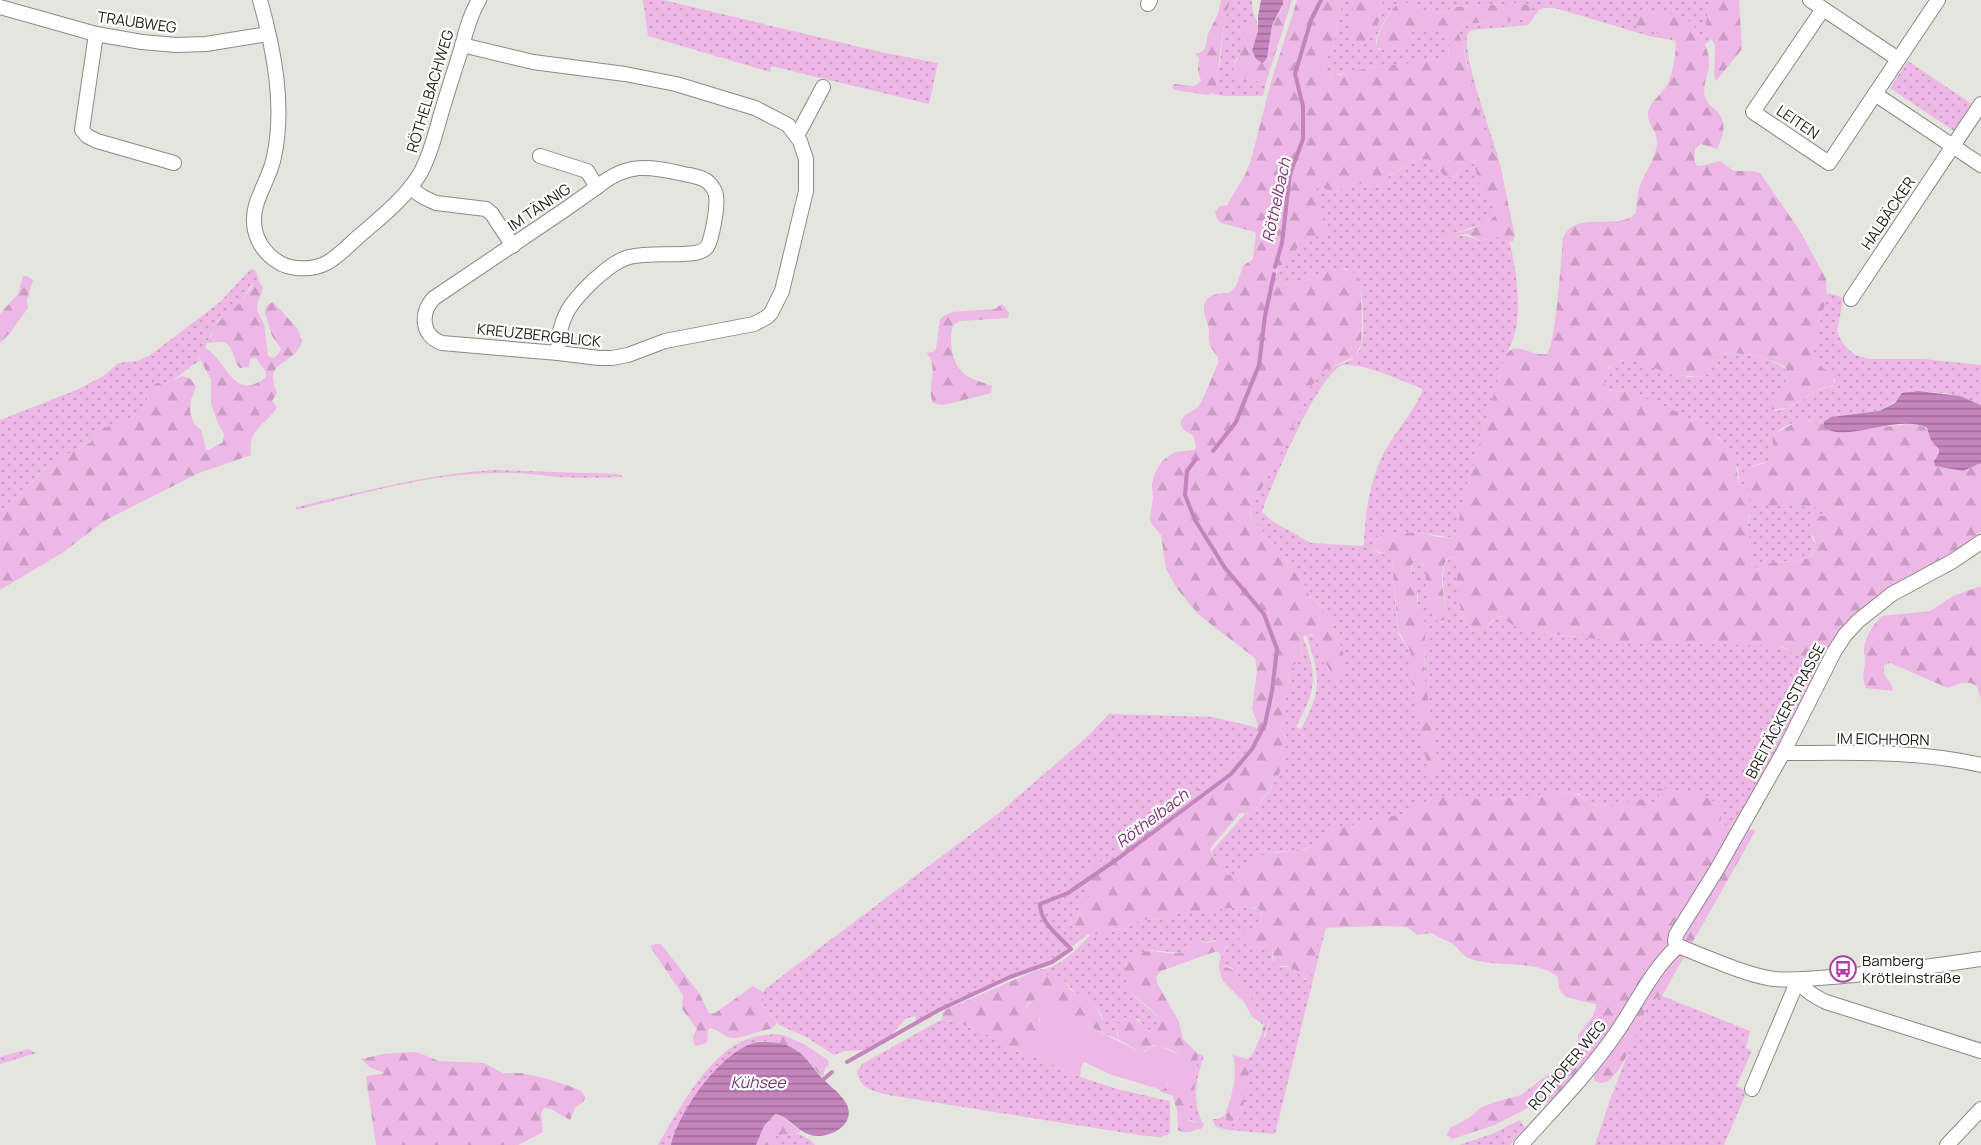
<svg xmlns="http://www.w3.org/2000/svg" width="1981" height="1145" viewBox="0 0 1981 1145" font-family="Manrope,sans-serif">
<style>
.grass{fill:url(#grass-dots);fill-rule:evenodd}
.forest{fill:url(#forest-firs)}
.garden{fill:#edb7e6}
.water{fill:url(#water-rules)}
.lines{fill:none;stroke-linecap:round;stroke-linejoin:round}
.stream{stroke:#c485bd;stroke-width:4}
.minor-casing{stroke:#8b8b86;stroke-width:16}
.minor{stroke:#fff;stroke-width:14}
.labels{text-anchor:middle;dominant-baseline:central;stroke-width:4.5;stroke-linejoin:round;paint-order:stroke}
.street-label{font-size:15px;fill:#1b1b1a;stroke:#fffffe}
.poi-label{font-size:15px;fill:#1b1b1a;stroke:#fffffe;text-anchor:start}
.water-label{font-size:16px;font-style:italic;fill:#7c3076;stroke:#fffffe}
</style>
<defs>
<pattern id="grass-dots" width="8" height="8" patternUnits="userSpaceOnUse" patternTransform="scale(1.5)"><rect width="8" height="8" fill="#edb7e6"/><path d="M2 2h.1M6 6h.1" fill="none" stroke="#cb9dc5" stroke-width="1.8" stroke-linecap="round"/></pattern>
<pattern id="forest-firs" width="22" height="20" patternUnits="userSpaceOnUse" patternTransform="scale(1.5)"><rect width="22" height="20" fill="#edb7e6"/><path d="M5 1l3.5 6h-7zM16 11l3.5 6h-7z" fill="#cb9dc5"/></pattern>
<pattern id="water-rules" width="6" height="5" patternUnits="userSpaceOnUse" patternTransform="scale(1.5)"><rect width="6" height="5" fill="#c485bd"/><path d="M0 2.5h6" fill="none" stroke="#9e6c99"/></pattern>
</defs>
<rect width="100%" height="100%" fill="#e5e5e0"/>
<!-- grass -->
<g class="grass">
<path d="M643 0H663L885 53 938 63 929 104 771 66 770 72 648 36Z"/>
<path d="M1230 0H1252C1251 14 1258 18 1258 29L1250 26 1241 54 1234 62 1240 77 1266 83 1263 96H1224L1213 94 1220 63 1224 23Z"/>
<path d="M1343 0H1710L1705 28 1712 39 1705 44C1699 33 1691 18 1678 16 1669 14 1662 15 1653 12L1640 28 1671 37 1677 41 1649 36 1555 8H1543L1539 10 1528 25 1472 30 1468 33C1460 52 1494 139 1500 164 1481 141 1470 78 1464 48 1463 41 1459 36 1457 30L1463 24 1528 19 1531 15 1530 6 1521 3 1457 7 1436 14H1426L1409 3H1398C1391 8 1377 32 1376 41 1375 45 1377 46 1379 50L1406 42C1408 38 1408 36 1411 33 1417 28 1439 25 1445 32 1450 37 1449 50 1448 57 1430 65 1389 65 1368 68 1354 69 1341 76 1326 75L1322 69 1333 47Z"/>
<path d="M1908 61 1972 104 1954 131 1890 88Z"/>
<path d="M1428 158 1435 163 1440 172 1453 177 1457 175 1466 162 1473 160 1479 183 1484 190 1492 197 1496 214 1485 223 1435 240 1439 241C1458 236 1461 232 1480 241L1502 236 1506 241 1510 242C1517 278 1526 323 1505 356L1466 488 1458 531 1453 537H1448L1421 533 1404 532 1372 549 1378 553 1388 554 1392 559 1397 625 1399 635 1411 653V676L1423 737 1439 770 1424 677 1426 629 1424 621 1417 608 1418 595 1411 576 1412 562 1418 558 1421 559 1425 569 1428 597 1435 619 1442 622C1453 608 1434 576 1449 558L1453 557C1460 564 1457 570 1457 579 1458 594 1460 622 1472 630L1485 629 1497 616C1509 618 1517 629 1530 631 1610 644 1693 643 1774 645 1790 647 1808 666 1820 661V667L1734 828C1712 824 1727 814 1718 804 1715 801 1709 800 1705 798 1686 791 1678 792 1658 793L1661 798 1656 803 1637 799 1619 805 1598 806 1590 804 1579 794 1572 793 1491 799H1463L1436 796 1404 814 1332 830 1312 846 1300 850 1275 852 1239 874 1227 876 1224 861 1212 856 1211 852 1245 814H1251C1262 802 1277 781 1283 766 1285 760 1283 753 1280 748L1286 738 1282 730 1281 722 1285 697 1289 686 1290 667 1302 660 1301 641 1303 637C1318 677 1316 690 1296 727L1301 729C1323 688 1320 677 1306 634L1315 636C1322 645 1316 657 1327 665L1328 671 1345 672 1341 646 1332 631 1325 610 1309 595 1302 580 1287 564 1277 547 1252 519C1247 509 1256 499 1261 490 1270 472 1279 455 1287 437 1296 417 1304 391 1319 375 1330 363 1354 366 1360 349 1366 335 1362 295 1360 280L1352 272 1344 268 1303 281 1276 285 1274 283 1279 266 1298 246 1302 238 1326 222 1316 199V190L1318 187C1329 187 1318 186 1328 190 1337 194 1347 186 1354 182L1371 187 1412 162ZM1342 365C1364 363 1398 380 1419 387L1423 390C1415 409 1401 425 1390 442 1371 473 1365 508 1364 545L1361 546 1311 543 1272 521 1262 512 1266 500C1280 469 1316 379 1342 365Z"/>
<path d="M251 269 256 271 259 282 252 284 241 302 231 312 217 321 205 348 198 356 200 361C186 367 175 384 161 383L148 392 147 403 143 409 128 420 99 433 91 442 43 469 22 493 0 511V420L79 389 105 375 118 363 137 361 149 356 219 303Z"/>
<path d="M1828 293 1841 297 1843 299 1837 332 1844 345 1855 355 1870 359H1924L1981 365V402L1980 404 1946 393 1913 391 1879 411 1831 417 1825 419 1823 424C1816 424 1809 420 1803 421 1793 421 1776 430 1772 438L1774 449 1768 461 1752 466 1748 488 1760 502 1773 505 1822 507 1827 508 1830 513 1829 515H1819L1812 537 1816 546C1810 566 1786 559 1771 563 1766 565 1762 568 1757 569L1751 563V544L1747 529 1750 514 1740 487 1738 469 1728 448 1719 438 1701 426 1660 405 1633 394 1605 389C1600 369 1618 356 1637 360 1660 365 1686 386 1710 373L1714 356C1726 348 1779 358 1787 371L1786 385 1769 409C1784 416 1804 397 1817 391 1823 388 1829 388 1835 385V380L1814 360 1812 356 1818 326Z"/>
<path d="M495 470 615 474 621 475 622 477C600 478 579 478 558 477 538 475 518 472 498 473 430 473 362 494 296 510V507C362 492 427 474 495 470Z"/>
<path d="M1109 714 1212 717 1255 727 1257 730 1248 751 1233 764 1082 876V884L1088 887 1091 894 1078 914 1071 921V924L1082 935H1087L1060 956 960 998 917 1022 915 1016 905 1019 892 1035 864 1050 845 1051 834 1055 806 1037 779 1025 763 1004 762 996 765 989 999 813 1087 737Z"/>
<path d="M1249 907 1261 911 1262 919 1259 925 1239 936V939L1251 948 1270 946 1273 949 1272 957 1274 963 1281 967H1292L1305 980 1311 976 1320 930 1326 927 1275 1134 1229 1130 1216 1127 1212 1119H1218L1225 1115V1118L1234 1122 1239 1120 1249 1064 1247 1059 1253 1054 1260 1038 1265 1037 1270 1019 1256 1009 1250 997 1240 986 1236 972 1233 968 1219 965 1221 957 1228 946 1216 940 1191 946 1187 951 1180 953 1151 950 1131 960 1125 970C1125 1004 1156 1004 1160 1024L1158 1029 1152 1031 1146 1029 1138 1019 1125 1018C1117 1024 1115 1030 1119 1040L1101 1032C1114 1008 1074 997 1066 982L1050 977 1043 972 1037 970 1049 968 1061 962 1077 949 1091 934 1113 931 1128 927 1139 920 1164 919 1183 909 1196 912 1216 909Z"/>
<path d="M1662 996 1750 1031 1746 1048 1752 1051 1736 1086 1747 1091 1724 1145H1595L1610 1100 1648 1002Z"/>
<path d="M943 1020 954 1021 988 1035 1015 1051 1036 1057 1080 1077 1117 1089 1170 1101V1131L1168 1135 1158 1137 1139 1135 888 1095C874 1091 860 1089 857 1072L862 1064 937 1022Z"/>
<path d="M775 1034 783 1035 778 1038 776 1043C770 1042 763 1041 757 1042 721 1053 680 1110 671 1145H658C678 1111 708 1053 748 1039 756 1036 766 1035 775 1034Z"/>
<path d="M28 1049 36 1053 0 1064V1057Z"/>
<path d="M1198 1054 1204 1056C1196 1079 1191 1104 1204 1125L1201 1129H1197L1199 1127 1196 1122 1188 1119C1186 1109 1192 1100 1194 1090 1196 1078 1197 1066 1198 1054Z"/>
<path d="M1520 1120 1525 1128 1510 1145H1459L1492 1134Z"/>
<path d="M783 1134 795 1135 799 1134 810 1140 815 1145H776L775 1136Z"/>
</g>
<!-- forest -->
<g class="forest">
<path d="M1221 0H1230L1224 23 1215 92 1208 95 1175 90 1172 87 1174 84 1194 86 1201 81 1198 70 1199 58 1195 53H1199L1205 49 1208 34 1218 14Z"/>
<path d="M1283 0H1292L1266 83 1240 77C1226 68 1237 63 1241 53 1244 46 1243 36 1245 28L1250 26 1258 29 1253 55 1266 60 1272 25 1282 8Z"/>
<path d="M1297 0H1343L1333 47 1322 69 1326 75H1340L1350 71 1369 68 1436 60 1448 57C1451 39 1448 28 1428 29 1424 29 1419 29 1414 31 1407 35 1409 41 1403 46 1396 52 1384 52 1377 47 1374 37 1390 10 1398 3H1409L1426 14H1436L1457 7 1521 3 1530 6 1531 16 1529 19 1463 24 1457 30 1463 44 1467 67 1488 142 1500 164 1515 236 1513 241C1508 243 1506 241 1502 236L1480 241 1470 235 1464 234 1439 241 1435 240V239L1471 229 1490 220 1496 214 1492 197 1484 190 1479 183 1473 160 1466 162C1460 171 1457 179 1445 177L1431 160C1416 156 1404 168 1391 174 1388 177 1387 180 1385 183 1378 192 1363 184 1354 182 1347 186 1337 194 1328 190 1318 186 1329 187 1318 187L1316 190C1316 204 1328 216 1326 230L1319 236 1302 238 1291 260C1278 266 1276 267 1274 283L1277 285 1303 281 1340 268 1352 272 1360 280 1361 287 1362 325 1361 344 1356 356 1325 370 1311 386 1277 461 1252 506 1250 515 1252 519 1277 547 1287 564 1302 580 1309 595 1329 615 1332 631 1341 646 1344 658 1345 672 1341 681 1333 679 1327 665 1321 660 1319 656 1317 638 1312 634 1304 636 1301 641 1302 660 1290 667 1289 686 1285 697 1281 722 1282 730 1286 741 1280 748C1282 751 1284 753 1285 756 1287 768 1259 805 1251 814L1240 813 1212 846 1210 850 1212 856 1224 861 1227 875 1239 874 1259 857 1266 854 1306 849 1332 830 1375 819 1404 814 1436 796 1463 799H1491L1572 793C1584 795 1586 804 1596 806 1611 808 1624 800 1638 799 1644 799 1650 803 1656 803L1661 798 1657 791V789C1668 786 1715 797 1720 806 1722 809 1721 815 1721 820L1726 826 1756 830 1662 996 1648 1002C1642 1017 1617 1100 1594 1080L1595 1065 1551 1102 1533 1105 1495 1125 1452 1139 1447 1135 1450 1128 1469 1118 1480 1108 1495 1102 1521 1095 1554 1070 1578 1047V1035L1593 1016 1596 1007 1595 1004 1566 997 1559 989 1558 977C1535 959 1498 968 1471 959 1462 956 1459 949 1453 944 1446 940 1439 938 1432 933L1417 935 1407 927 1380 926 1322 928 1320 932 1311 976 1308 980C1301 978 1298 972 1293 968 1283 962 1272 975 1273 949L1270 946 1251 948 1239 939V936L1261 922 1262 913 1258 909 1249 907 1216 909 1196 912 1183 909 1164 919 1139 920 1128 927 1113 931 1102 934 1082 935 1071 924 1072 918 1079 914 1080 905 1091 894 1088 887 1080 881 1082 875 1233 764 1248 751 1258 725 1252 709 1257 671 1255 658 1200 616 1178 590 1166 569 1161 535 1151 523 1150 518 1153 498 1152 484 1155 473 1162 461 1175 452 1194 450 1196 448 1194 437C1190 433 1182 430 1181 425 1179 415 1194 412 1199 406 1202 402 1216 368 1218 363 1220 355 1214 354 1211 347 1208 342 1209 335 1209 329 1208 324 1206 320 1205 316 1200 297 1214 292 1229 293L1236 286 1243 266 1253 259 1256 234 1255 232 1221 223 1217 219 1215 212 1220 206 1227 205 1246 173 1251 160 1271 82Z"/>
<path d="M1355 0H1383C1382 15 1375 43 1358 48L1355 45C1350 34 1350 12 1355 0Z"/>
<path d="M1710 0H1739L1742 49 1716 81 1714 75 1715 45 1705 28Z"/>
<path d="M1653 12C1662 15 1671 13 1680 16 1696 21 1711 49 1709 65 1708 75 1702 87 1705 97 1707 103 1712 107 1717 111 1728 123 1723 136 1717 149L1701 144 1695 149 1694 158 1696 165 1701 166 1720 161 1734 171H1751L1760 173 1800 231 1826 279 1827 299 1819 321V337L1812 356C1818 368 1833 370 1835 385L1820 389 1787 408 1770 410 1769 406C1778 393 1790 385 1786 368 1774 358 1727 348 1714 356L1710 373 1703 377 1674 375 1633 360H1622L1609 367 1604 382 1605 389C1614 393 1623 390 1632 393 1662 405 1715 425 1731 453 1739 467 1736 477 1741 489 1743 494 1749 498 1751 504L1747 529 1751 544V563L1757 569C1762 568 1765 565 1770 563 1782 559 1810 566 1815 549 1818 540 1809 531 1810 521L1816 516 1829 515 1830 513 1827 508 1822 507 1766 505C1755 500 1735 479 1750 468 1755 464 1762 466 1767 461 1775 454 1773 445 1772 435L1798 421H1807L1823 424V427L1832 431H1846L1909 424C1930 425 1929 432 1939 449L1940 453 1935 458V466L1963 471 1981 463V532C1936 570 1885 601 1838 637 1830 643 1827 658 1818 662 1811 665 1789 649 1781 646L1633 642 1585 638 1526 631 1519 629 1500 616 1493 619 1485 629 1472 630C1460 621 1458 594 1457 579 1457 570 1460 564 1453 557L1448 558C1436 573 1446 598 1446 616L1444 620 1438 622C1424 605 1429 582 1423 562L1421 559H1415L1411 566V576L1417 591V608L1426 624 1424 672 1439 770V774L1433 775 1428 770 1411 676V653L1398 630 1392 559 1388 554 1375 551 1371 546 1376 537C1390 531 1404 532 1419 533 1431 534 1445 542 1456 534L1466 488 1505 356C1516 339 1531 357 1547 354 1556 343 1561 258 1563 238 1575 209 1619 232 1636 213 1637 202 1637 191 1642 181 1647 169 1656 157 1657 143 1658 130 1644 122 1649 109 1652 100 1661 95 1666 87 1672 79 1678 47 1675 39L1640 28 1636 25V18L1642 14Z"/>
<path d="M23 276H27L33 280 27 300 28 308 10 333 0 343V314L18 294Z"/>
<path d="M255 282H259L263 288 258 301 257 310 264 324 268 356 274 358 280 352 281 348 272 336 265 313 266 306 273 302 298 329 302 342C294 367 262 358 277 393L272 401 277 408C265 425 247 429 251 455L199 473 104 521 62 553 0 590V511L22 493 51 461 83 447 91 442 104 428 128 420 143 409 147 403 148 392 151 387 157 383H166L182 376 191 379 196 387 191 400 190 412 194 424 201 430 206 450H209L223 442 224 434 218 424 211 403V379L198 356 200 352 205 348C227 359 233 404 266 377V372L256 358 250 359 249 367 240 368C232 361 235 345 223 342 218 341 212 343 207 343L212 335 213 326 241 302Z"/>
<path d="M1002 304 1009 313 1008 318 960 321 953 325C949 338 951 360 961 371 968 379 982 382 992 386L991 393 952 403 942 405 933 403C926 388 940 366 926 353L933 352 936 349 940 319 947 314 953 312 995 309Z"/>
<path d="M1981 586V700L1977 686C1965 679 1959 684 1948 688L1890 663 1884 665V674L1891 684 1893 691 1866 688C1862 678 1863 674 1865 664 1866 659 1864 655 1864 650 1864 639 1873 624 1882 616L1930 611 1953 596Z"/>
<path d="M1219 940 1225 941 1228 944 1221 957 1219 952H1214L1161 971 1156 977 1157 983 1179 1022 1183 1039 1198 1054C1197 1066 1196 1078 1194 1090 1192 1100 1186 1109 1188 1120L1197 1123 1199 1127C1194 1133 1184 1134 1178 1130L1177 1111 1173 1096 1159 1091 1167 1086 1169 1078 1187 1073V1061C1179 1053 1166 1047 1154 1045L1142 1053 1119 1040 1117 1028 1118 1024 1128 1017 1135 1018 1149 1031 1157 1029 1160 1024C1157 1005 1128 1001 1125 977 1124 970 1126 964 1131 960 1149 943 1160 956 1180 953 1187 952 1190 947 1195 943H1208Z"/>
<path d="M655 944H661L699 993 709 1013H715L753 986 763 992V1004L777 1023 771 1029C759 1030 743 1039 732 1038 723 1037 718 1029 710 1028 705 1032 710 1038 706 1043L697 1046 694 1044 693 1036 697 1029 682 1009 683 995 653 951 651 946Z"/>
<path d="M1219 965 1235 970 1240 986 1250 997 1256 1009 1270 1019 1263 1038H1260L1264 1025 1252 1017 1244 1002 1224 982 1221 977Z"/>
<path d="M1037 970 1043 972 1050 977 1064 980 1070 989 1084 997 1097 1009 1104 1022 1101 1032 1077 1020 1060 1008 1030 1002 1023 1010 1038 1016C1042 1026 1032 1047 1025 1054L1001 1046 988 1035 954 1021 943 1020 942 1014 945 1010Z"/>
<path d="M783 1035 804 1044 828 1060 829 1065 825 1068 823 1078C809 1062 798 1046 776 1043L779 1037Z"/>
<path d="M413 1052 419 1053 439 1061 484 1063 503 1073H522L551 1080 575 1088 581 1091 585 1097 584 1101 575 1108 570 1120 551 1109 544 1108 541 1114 543 1132 518 1145H376L366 1078 367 1076 385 1073 371 1068 361 1059 383 1054Z"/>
<path d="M1233 1055 1247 1059 1250 1066 1241 1117 1237 1121 1231 1122 1227 1120 1225 1115C1232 1096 1238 1076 1233 1055Z"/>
<path d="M775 1114 784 1118 801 1131 795 1135 783 1134 775 1136 776 1145H756L764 1126Z"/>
</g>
<!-- garden -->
<path class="garden" d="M1035 999C1052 998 1067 1014 1081 1022 1100 1032 1120 1042 1140 1052H1145L1151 1047 1157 1045 1186 1058 1188 1064 1186 1075 1169 1078 1166 1088 1162 1090 1112 1075 1084 1062 1081 1067 1080 1077 1036 1057 1025 1054 1031 1046 1040 1021 1038 1016 1023 1010Z"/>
<!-- water -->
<g class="water">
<path d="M1261 0H1283V4L1272 25 1267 58 1263 63 1256 59 1252 51 1258 31V16Z"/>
<path d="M1918 391 1960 396 1981 405V463L1963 471 1935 466 1934 461 1939 453V449L1931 440 1927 428C1900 413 1844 444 1823 427L1824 421 1831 417 1879 411 1895 403 1902 393Z"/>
<path d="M758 1042C771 1042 783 1042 794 1049 807 1056 813 1069 823 1079 831 1087 840 1093 846 1103 856 1121 837 1135 820 1136 799 1137 792 1117 775 1114L764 1126 756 1145H671C679 1111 722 1049 758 1042Z"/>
</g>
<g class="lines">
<!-- stream -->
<g class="stream">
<path d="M1275 267 1282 243 1290 174 1303 139V106L1295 74 1311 20 1321 0"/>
<path d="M1213 451 1236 422 1259 365 1265 316 1274 274"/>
<path d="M847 1062 939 1010 1010 977 1052 962 1071 949C1059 936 1040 923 1040 904L1068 893 1116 860 1231 774 1252 749 1265 724 1272 691 1277 649 1264 614 1225 568 1195 520 1185 495 1187 471 1196 459"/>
<path d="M824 1079 832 1072"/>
</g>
<!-- minor casing -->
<g class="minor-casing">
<g id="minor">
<path d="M260 0C274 50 285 106 274 157 269 183 249 203 255 230 259 249 276 266 296 268 326 271 337 256 358 237 380 218 406 198 421 172 430 155 434 139 439 121 446 96 454 72 462 47 466 30 470 15 479 0"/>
<path d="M1810 0 1898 59"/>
<path d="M1938 0 1875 94 1981 165"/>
<path d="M1148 4 1150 0"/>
<path d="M0 7 96 34 142 42 176 45 206 44 268 34"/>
<path d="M1823 9 1753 112 1829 163 1875 94"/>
<path d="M96 34 82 130 87 136 97 141 174 163"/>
<path d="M462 45 533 62 625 74 676 84 755 108 788 125 800 141 806 159V191L782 291 771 313 767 317 754 324 665 341 628 355 612 358H599L558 353 442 343C421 336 420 312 434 298L563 211 597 187 587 171 540 156"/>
<path d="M797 136 823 87"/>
<path d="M410 188 423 197 436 203 486 209 492 214 513 246"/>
<path d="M1851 299 1981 104"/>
<path d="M558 353C558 318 570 303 594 280 605 271 615 261 629 257 650 252 673 256 695 253 699 252 704 251 707 247 712 239 718 206 716 196 716 193 713 187 710 184 704 177 693 176 684 174 649 166 627 162 597 187"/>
<path d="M1783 753C1849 753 1917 750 1981 765"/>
<path d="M1678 946 1675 941 1676 935 1716 871 1783 753 1834 652 1845 635 1858 621 1892 594 1953 561 1981 542"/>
<path d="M1678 946C1707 957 1745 975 1774 979 1797 981 1820 978 1843 976 1889 972 1935 966 1981 959"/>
<path d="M1798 980C1805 991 1814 996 1826 1002L1981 1051"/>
<path d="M1752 1089 1798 980"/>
<path d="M1521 1145C1553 1109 1587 1075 1614 1036 1635 1007 1651 970 1678 946"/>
<path d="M1947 1145 1981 1109"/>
</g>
</g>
<!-- minor -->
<use href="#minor" class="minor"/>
</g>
<!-- icons -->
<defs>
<g id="bus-ring" transform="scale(1.35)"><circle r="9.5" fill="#fffffe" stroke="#a93fa1" stroke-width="1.5"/><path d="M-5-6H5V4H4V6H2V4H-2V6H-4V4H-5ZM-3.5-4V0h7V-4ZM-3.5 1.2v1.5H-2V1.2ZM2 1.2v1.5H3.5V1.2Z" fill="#a93fa1"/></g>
</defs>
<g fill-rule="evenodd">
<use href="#bus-ring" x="1843" y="969"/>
</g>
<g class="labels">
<!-- street labels -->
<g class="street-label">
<text transform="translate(137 22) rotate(8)">TRAUBWEG</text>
<text transform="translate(430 91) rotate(-73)">RÖTHELBACHWEG</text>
<text transform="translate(1798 122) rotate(34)">LEITEN</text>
<text transform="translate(539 207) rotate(-34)">IM TÄNNIG</text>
<text transform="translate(1888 213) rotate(-56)">HALBÄCKER</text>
<text transform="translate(539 335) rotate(6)">KREUZBERGBLICK</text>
<text transform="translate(1785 711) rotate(-62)">BREITÄCKERSTRASSE</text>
<text transform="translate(1883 739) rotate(1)">IM EICHHORN</text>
<text transform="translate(1567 1065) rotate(-50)">ROTHOFER WEG</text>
</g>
<!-- poi labels -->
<g class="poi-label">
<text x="1862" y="960">Bamberg<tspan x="1862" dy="17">Krötleinstraße</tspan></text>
</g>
<!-- water labels -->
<g class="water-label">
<text transform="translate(1276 200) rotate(-78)">Röthelbach</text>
<text transform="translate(1152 818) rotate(-37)">Röthelbach</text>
<text x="758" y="1082">Kühsee</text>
</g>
</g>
</svg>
